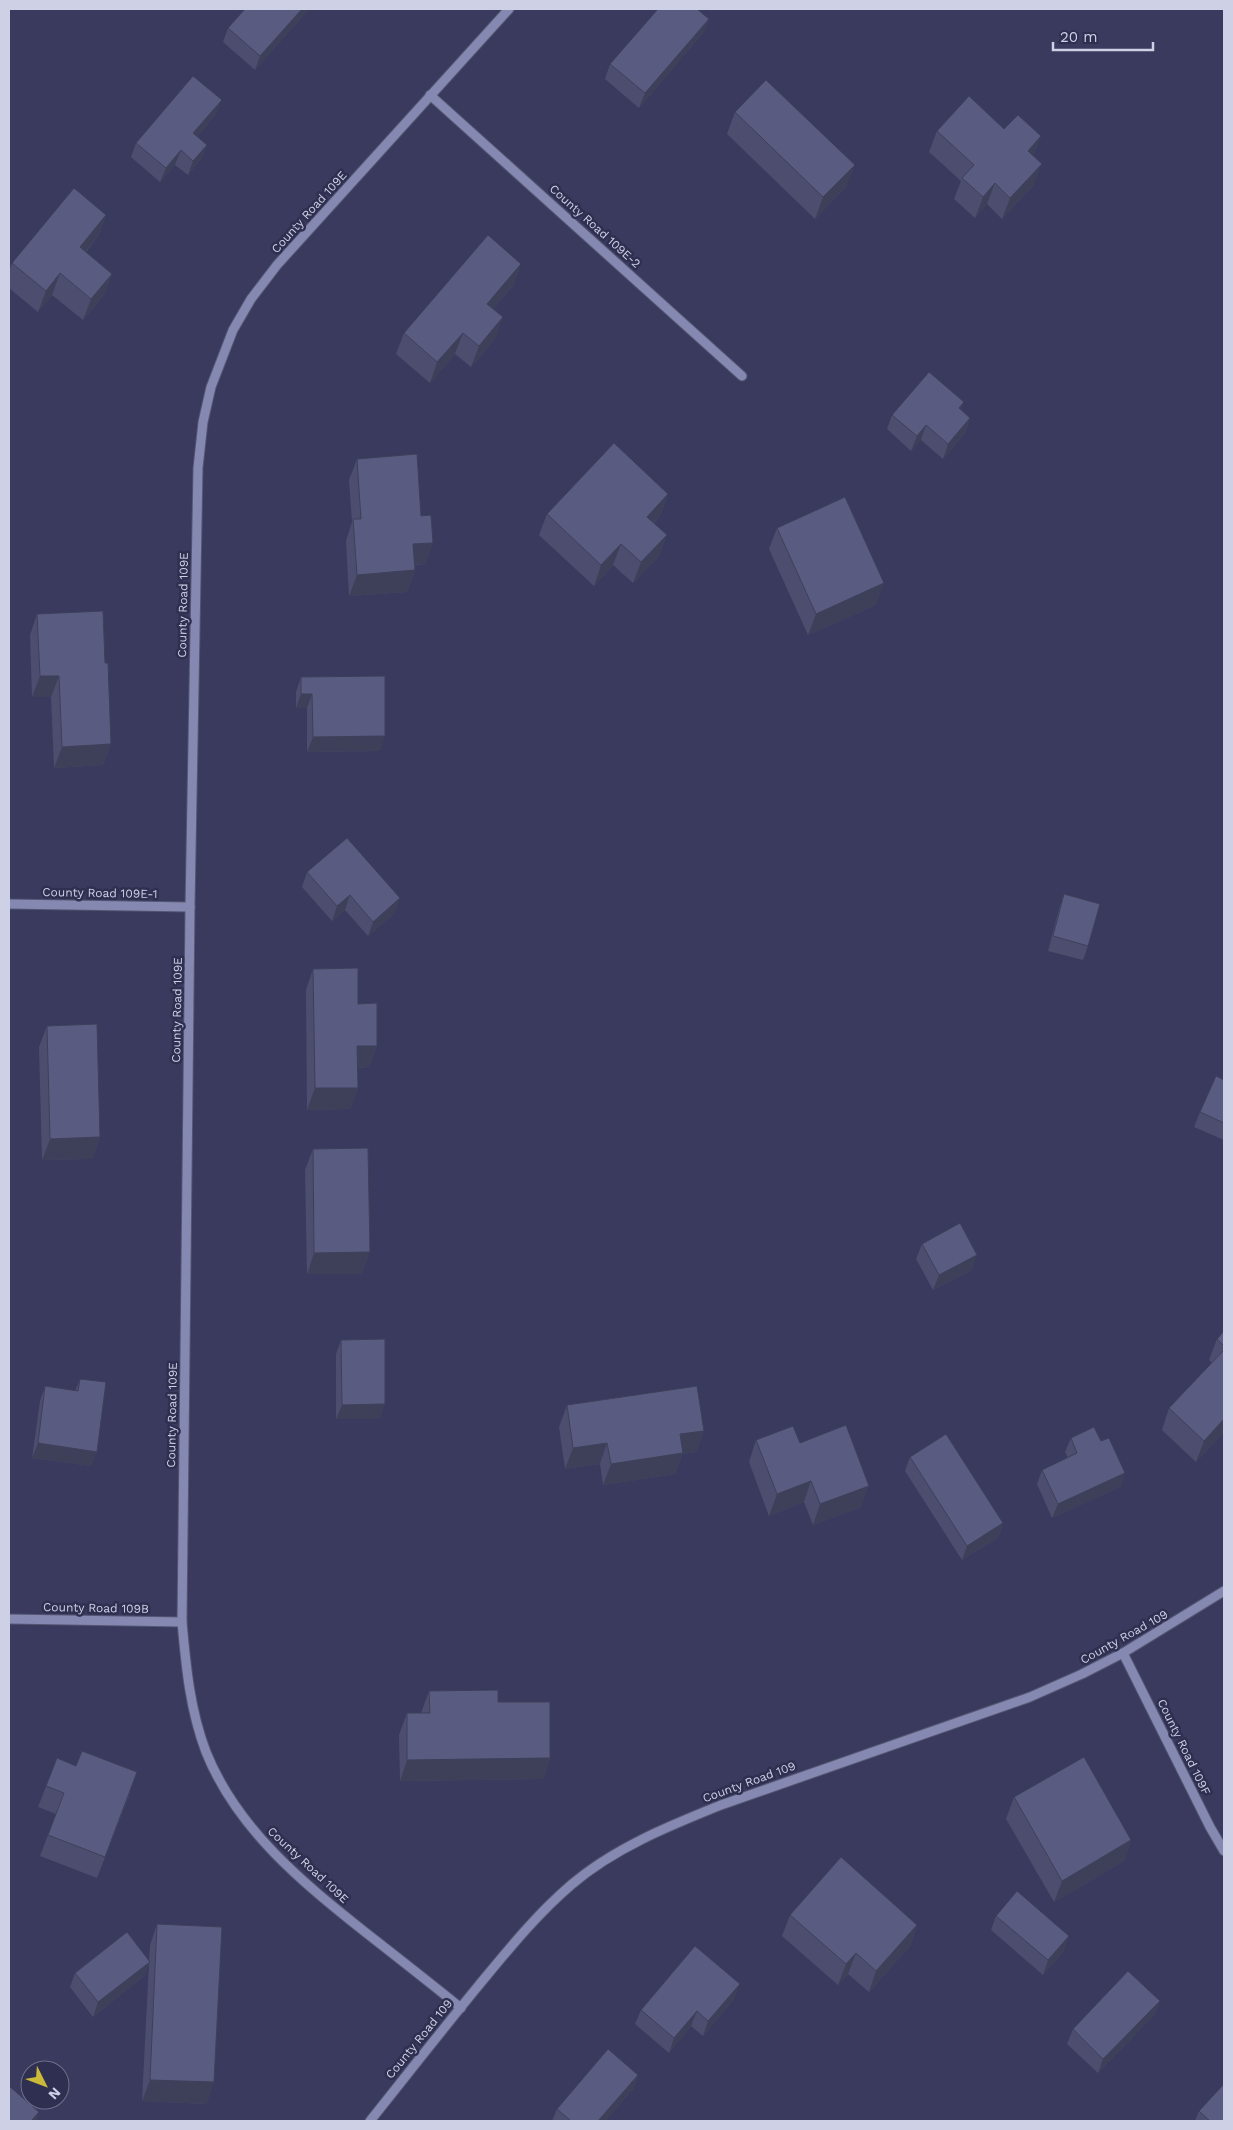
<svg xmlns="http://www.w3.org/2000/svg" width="1233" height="2130" viewBox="0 0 1233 2130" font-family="'Work Sans',sans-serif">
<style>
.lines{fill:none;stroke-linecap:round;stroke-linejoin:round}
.minor-casing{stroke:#545572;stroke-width:11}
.minor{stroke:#8588b0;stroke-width:9}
.wall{fill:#4d4e6f}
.shaded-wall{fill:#3e405a}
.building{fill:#595b81;stroke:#3e405a}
.labels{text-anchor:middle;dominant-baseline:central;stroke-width:5;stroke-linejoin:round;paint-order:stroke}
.street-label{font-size:12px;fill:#ced0e5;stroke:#2f2f51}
</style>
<rect width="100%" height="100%" fill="#393a5d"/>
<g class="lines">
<!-- minor casing -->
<g class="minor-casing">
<g id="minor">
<path d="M430 95 742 376"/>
<path d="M9 904 190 907"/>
<path d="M9 1619 182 1622"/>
<path d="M1123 1653 1210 1827 1224 1851"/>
<path d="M461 2008C429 1982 397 1957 365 1932 302 1882 237 1829 206 1752 190 1710 186 1667 182 1622L190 907 198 468 203 422 211 387 233 330 251 299 277 265 509 9"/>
<path d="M370 2121C406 2076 442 2030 479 1985 508 1950 536 1915 571 1885 614 1848 669 1826 721 1805L1030 1697 1082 1674 1123 1653 1224 1591"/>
</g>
</g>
<!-- minor -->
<use href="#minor" class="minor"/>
</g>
<!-- wall -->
<g class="wall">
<path d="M245 9H309L255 70 223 42 228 28Z"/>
<path d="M709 19 703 33 639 108 605 79 610 64Z"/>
<path d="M735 112 847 186 815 219 727 134Z"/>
<path d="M216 114 197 137 207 145 201 159 188 175 175 165 160 182 131 157 136 143Z"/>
<path d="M1004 129 1041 136 1033 156 1034 185 1002 219 987 204 975 218 954 199 961 181 929 152 937 131Z"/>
<path d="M106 215 98 236 86 252 112 274 104 295 83 320 52 295 38 312 9 288V272L12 263Z"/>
<path d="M514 285 493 309 495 339 471 367 455 354 430 383 396 354 404 333Z"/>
<path d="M961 410 970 418 965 433 943 459 921 440 911 451 887 429 892 415Z"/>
<path d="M357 459 426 564 415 565V570L407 592 349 596 346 541 352 522 349 480Z"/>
<path d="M668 494 660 516 654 523 667 535 659 556 633 583 613 565 594 586 539 535 547 514Z"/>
<path d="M777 528 876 605 808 635 769 549Z"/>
<path d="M37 614 105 663 111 744 103 765 54 768 51 697H32L30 635Z"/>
<path d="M301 677 380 751 307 752V708H296V692Z"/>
<path d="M307 872 395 913 368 936 345 910 332 921 302 887Z"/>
<path d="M1064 894 1088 946 1083 960 1048 951 1059 909Z"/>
<path d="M313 969 358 1004 377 1046 369 1067 357 1068 358 1088 350 1109 307 1110 306 990Z"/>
<path d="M47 1026 100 1137 92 1159 42 1160 39 1047Z"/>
<path d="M1224 1080V1140L1194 1127 1200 1112Z"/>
<path d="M313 1149 362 1274H307L305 1170Z"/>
<path d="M922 1244 972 1270 933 1290 916 1259Z"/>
<path d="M1224 1331V1432L1196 1462 1162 1430 1169 1408 1212 1363 1209 1360 1217 1339Z"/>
<path d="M341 1340 380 1419H336V1354Z"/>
<path d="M80 1379 91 1466 32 1458 40 1401 45 1386 75 1391Z"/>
<path d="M567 1405 704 1431 696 1452 682 1454 675 1474 603 1485 600 1464 565 1469 559 1427Z"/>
<path d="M1071 1438 1101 1441 1125 1473 1120 1487 1052 1518 1037 1484 1042 1470 1068 1458 1065 1452Z"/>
<path d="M756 1440 800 1443 861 1507 813 1525 804 1502 769 1516 749 1462Z"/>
<path d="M910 1457 1003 1523 998 1538 962 1560 905 1471Z"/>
<path d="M429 1691 498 1702 550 1758 543 1779 400 1781 399 1735 407 1713H421Z"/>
<path d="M57 1758 130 1793 97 1878 40 1856 56 1814 38 1807Z"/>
<path d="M1014 1797 1131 1840 1124 1861 1054 1902 1006 1819Z"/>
<path d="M790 1915 917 1925 910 1946 869 1992 848 1974 838 1985 782 1936Z"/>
<path d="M996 1916 1064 1951 1043 1975 991 1930Z"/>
<path d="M157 1924 207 2104 142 2101 149 1964 144 1976 93 2017 70 1987 75 1973 149 1961 150 1945Z"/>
<path d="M734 1999 703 2036 691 2026 669 2053 635 2024 641 2010Z"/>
<path d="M1160 2001 1154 2015 1098 2073 1067 2044 1073 2029Z"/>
<path d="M638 2075 633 2089 605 2121H552L557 2109Z"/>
<path d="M1199 2111 1224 2121H1195Z"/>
</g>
<!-- shaded-wall -->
<g class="shaded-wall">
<path d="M302 9H309L255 70 260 56Z"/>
<path d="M709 19 703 33 639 108 645 93Z"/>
<path d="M222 100 216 114 188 148 193 133Z"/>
<path d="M1041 136 1033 157 1028 151Z"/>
<path d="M207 145 201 159 188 175 193 161Z"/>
<path d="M181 150 175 165 160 182 166 168Z"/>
<path d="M1042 164 1034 185 1002 219 1010 198Z"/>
<path d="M855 165 847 186 815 219 823 197Z"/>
<path d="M995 183 987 204 975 218 983 197Z"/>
<path d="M106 215 98 236 72 268 80 247Z"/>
<path d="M521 264 514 285 479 325 487 304Z"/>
<path d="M60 273 52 295 38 312 46 291Z"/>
<path d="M112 274 104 295 83 320 91 299Z"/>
<path d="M503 317 495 339 471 367 479 346Z"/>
<path d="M463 333 455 354 430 383 437 362Z"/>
<path d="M964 402 958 417 959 408Z"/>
<path d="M970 418 965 433 943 459 948 444Z"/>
<path d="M926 425 921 440 911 451 917 436Z"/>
<path d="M668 494 660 516 639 538 647 517Z"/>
<path d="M667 535 659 556 633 583 641 562Z"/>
<path d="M433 543 426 564 405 565 413 544Z"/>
<path d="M621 544 613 565 594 586 601 565Z"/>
<path d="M415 570 407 592 349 596 357 575Z"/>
<path d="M884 583 876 605 808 635 816 614Z"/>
<path d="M40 676H59L51 697H32Z"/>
<path d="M301 694H312L307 708H296Z"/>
<path d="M385 736 380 751 307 752 313 737Z"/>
<path d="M111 744 103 765 54 768 62 747Z"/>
<path d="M350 895 345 910 332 921 337 906Z"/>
<path d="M400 898 395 913 368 936 373 922Z"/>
<path d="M357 1046H377L369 1067 349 1068Z"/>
<path d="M315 1088H358L350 1109 307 1110Z"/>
<path d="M100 1137 92 1159 42 1160 50 1139Z"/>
<path d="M370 1252 362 1274H307L314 1253Z"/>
<path d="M977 1255 972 1270 933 1290 939 1275Z"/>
<path d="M385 1404 380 1419H336L342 1405Z"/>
<path d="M1224 1419V1432L1196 1462 1204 1441Z"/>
<path d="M704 1431 696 1452 682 1454 675 1474 603 1485 611 1464 680 1434Z"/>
<path d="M38 1443 97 1452 91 1466 32 1458Z"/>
<path d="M607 1443 600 1464 565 1469 573 1448Z"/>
<path d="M1125 1473 1120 1487 1052 1518 1058 1504Z"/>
<path d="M811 1481 804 1502 769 1516 777 1494Z"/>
<path d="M869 1486 861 1507 813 1525 820 1504Z"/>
<path d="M1003 1523 998 1538 962 1560 967 1546Z"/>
<path d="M550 1758 543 1779 400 1781 407 1760Z"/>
<path d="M1131 1840 1124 1861 1054 1902 1062 1881Z"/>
<path d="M917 1925 910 1946 869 1992 876 1971Z"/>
<path d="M1069 1936 1064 1951 1043 1975 1048 1960Z"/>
<path d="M856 1953 848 1974 838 1985 846 1964Z"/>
<path d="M150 1962 144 1976 93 2017 98 2002Z"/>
<path d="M740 1984 734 1999 703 2036 708 2021Z"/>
<path d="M1160 2001 1154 2015 1098 2073 1103 2059Z"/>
<path d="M697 2011 691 2026 669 2053 674 2038Z"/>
<path d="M638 2075 633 2089 605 2121H598Z"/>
<path d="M150 2080 214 2082 207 2104 142 2101Z"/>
<path d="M39 2112 36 2121H31Z"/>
</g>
<!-- building -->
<g class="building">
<path d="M245 9H302L260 56 228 28Z"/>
<path d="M658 9H697L709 19 645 93 610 64Z"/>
<path d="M193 76 222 100 193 133 207 145 193 161 181 150 166 168 136 143Z"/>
<path d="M766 80 855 165 823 197 735 112Z"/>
<path d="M969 96 1004 129 1018 115 1041 136 1028 151 1042 164 1010 198 995 183 983 197 962 178 974 165 937 131Z"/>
<path d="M74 188 106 215 80 247 112 274 91 299 60 273 46 291 12 263Z"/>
<path d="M488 235 521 264 487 304 503 317 479 346 463 333 437 362 404 333Z"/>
<path d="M929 372 964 402 959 408 970 418 948 444 926 425 917 436 892 415Z"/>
<path d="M614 443 668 494 647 517 667 535 641 562 621 544 601 565 547 514Z"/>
<path d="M417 454 421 516 431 515 433 543 413 544 415 570 357 575 353 519H361L357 459Z"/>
<path d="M845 497 884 583 816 614 777 528Z"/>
<path d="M103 611 105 663H108L111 744 62 747 59 676H40L37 614Z"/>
<path d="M385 676V736L313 737 312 694H301V677Z"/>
<path d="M347 838 400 898 373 922 350 895 337 906 307 872Z"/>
<path d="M1064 894 1100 904 1088 946 1053 936Z"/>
<path d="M358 968V1004L377 1003V1046H357L358 1088H315L313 969Z"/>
<path d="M97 1024 100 1137 50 1139 47 1026Z"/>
<path d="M1216 1076 1224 1080V1123L1200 1112Z"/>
<path d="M368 1148 370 1252 314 1253 313 1149Z"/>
<path d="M960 1223 977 1255 939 1275 922 1244Z"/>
<path d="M1224 1331V1346L1217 1339Z"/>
<path d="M385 1339V1404L342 1405 341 1340Z"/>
<path d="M1224 1350V1419L1204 1441 1169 1408Z"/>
<path d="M80 1379 106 1382 97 1452 38 1443 45 1386 78 1391Z"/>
<path d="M697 1386 704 1431 680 1434 683 1453 611 1464 607 1443 573 1448 567 1405Z"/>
<path d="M846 1425 869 1486 820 1504 811 1481 777 1494 756 1440 793 1426 800 1443Z"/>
<path d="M1094 1427 1101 1441 1109 1438 1125 1473 1058 1504 1042 1470 1077 1453 1071 1438Z"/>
<path d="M946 1434 1003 1523 967 1546 910 1457Z"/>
<path d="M498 1690V1702H550V1758L407 1760V1713H430L429 1691Z"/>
<path d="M82 1751 137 1772 105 1857 48 1835 64 1793 46 1786 57 1758 76 1766Z"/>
<path d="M1084 1757 1131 1840 1062 1881 1014 1797Z"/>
<path d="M841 1857 917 1925 876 1971 856 1953 846 1964 790 1915Z"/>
<path d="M1017 1891 1069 1936 1048 1960 996 1916Z"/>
<path d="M157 1924 222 1927 214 2082 150 2080Z"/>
<path d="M127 1932 150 1962 98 2002 75 1973Z"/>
<path d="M695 1946 740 1984 708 2021 697 2011 674 2038 641 2010Z"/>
<path d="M1128 1971 1160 2001 1103 2059 1073 2029Z"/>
<path d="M608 2049 638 2075 598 2121H571L557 2109Z"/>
<path d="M1224 2084V2121H1210L1199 2111Z"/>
<path d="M9 2086 39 2112 31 2121H9Z"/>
</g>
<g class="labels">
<!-- street labels -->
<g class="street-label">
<text transform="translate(309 212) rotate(-48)">County Road 109E</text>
<text transform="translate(595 226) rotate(42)">County Road 109E-2</text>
<text transform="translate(183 605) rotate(-89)">County Road 109E</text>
<text transform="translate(100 893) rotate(1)">County Road 109E-1</text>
<text transform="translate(177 1010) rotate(-89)">County Road 109E</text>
<text transform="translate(172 1415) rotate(-89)">County Road 109E</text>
<text transform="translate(96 1608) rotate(1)">County Road 109B</text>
<text transform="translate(1124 1637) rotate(-29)">County Road 109</text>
<text transform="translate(1184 1747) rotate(64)">County Road 109F</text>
<text transform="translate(749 1782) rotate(-20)">County Road 109</text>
<text transform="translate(308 1865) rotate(43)">County Road 109E</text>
<text transform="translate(419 2039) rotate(-51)">County Road 109</text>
</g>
</g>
<!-- border -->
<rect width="1233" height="2130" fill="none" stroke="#ced0e5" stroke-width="20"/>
<!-- north arrow -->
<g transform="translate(45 2085) rotate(132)"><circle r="24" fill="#2f2f51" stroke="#6f6f8c"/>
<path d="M0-4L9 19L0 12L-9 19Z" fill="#cbba39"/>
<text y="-8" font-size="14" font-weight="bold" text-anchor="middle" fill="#ced0e5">N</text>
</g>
<!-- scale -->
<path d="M1053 42v8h100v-8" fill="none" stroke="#ced0e5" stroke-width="2.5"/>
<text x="1060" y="42" font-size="15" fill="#ced0e5" stroke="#2f2f51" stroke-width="4" paint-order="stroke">20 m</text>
</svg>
